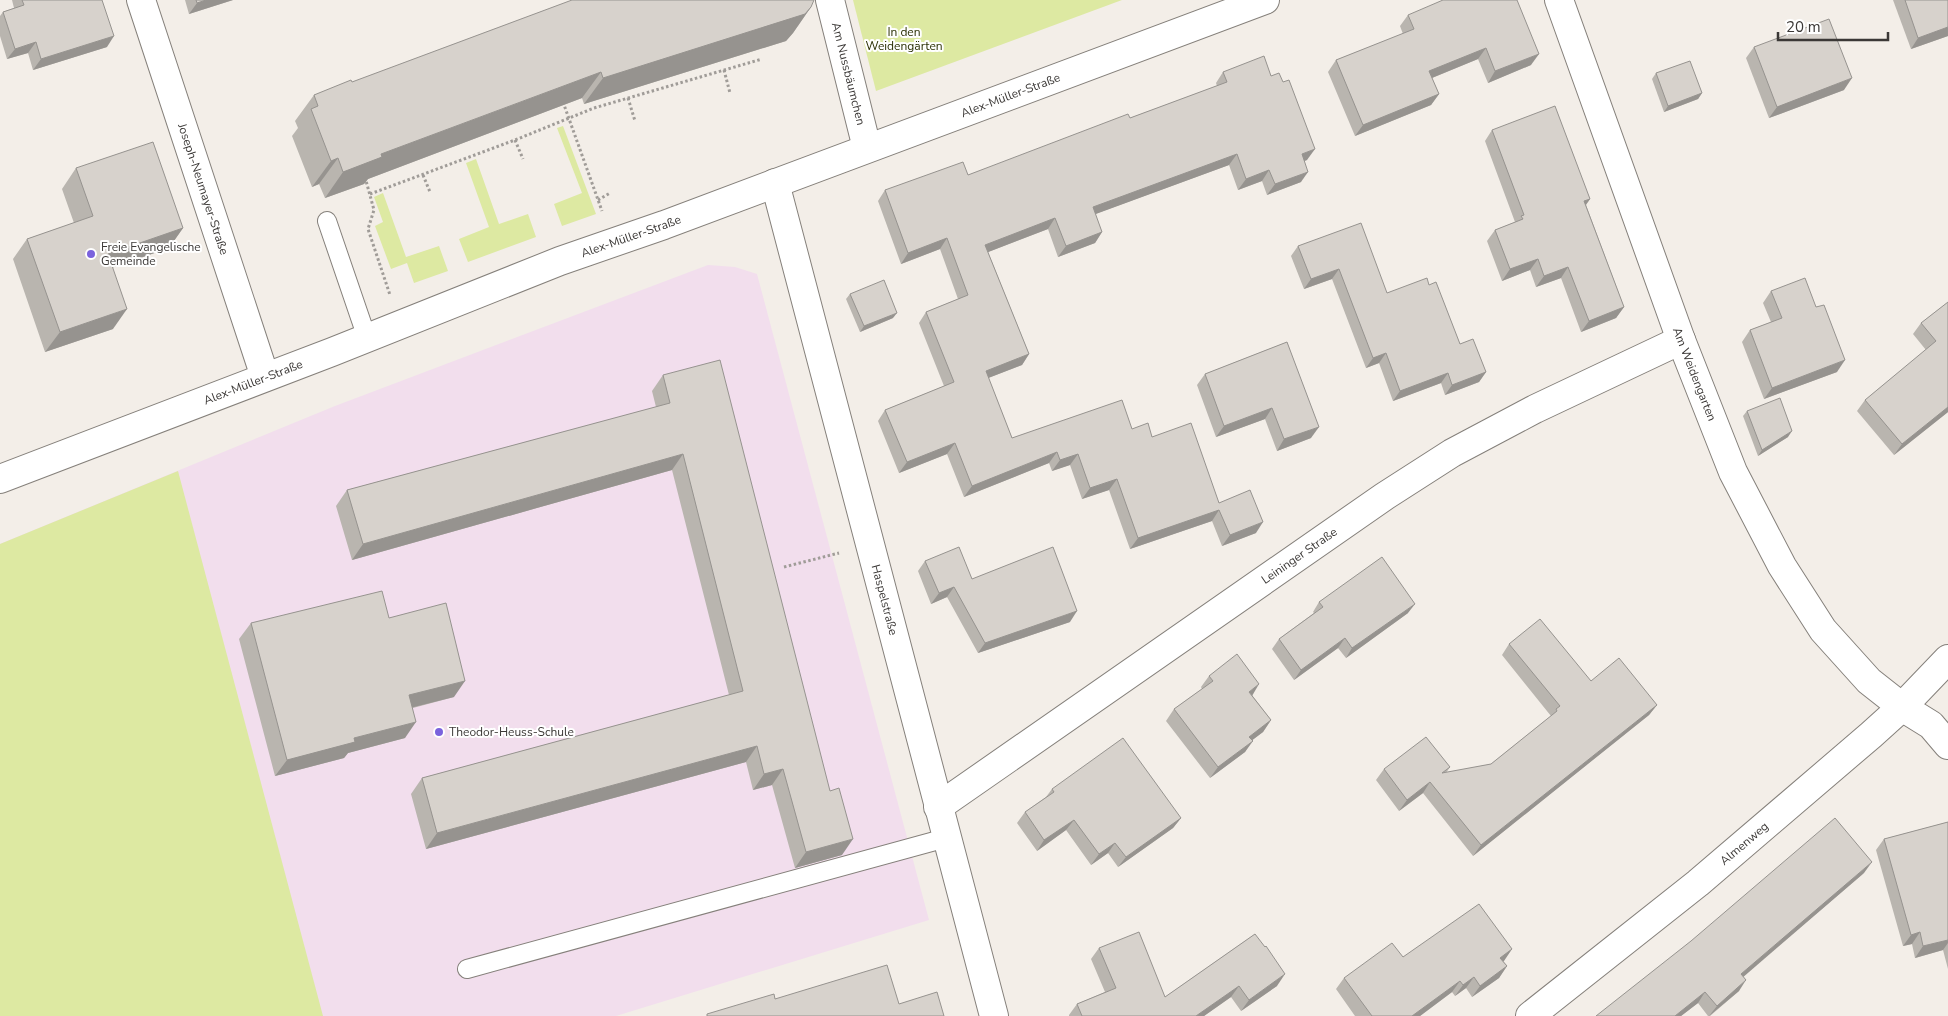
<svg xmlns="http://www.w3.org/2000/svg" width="1948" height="1016" viewBox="0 0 1948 1016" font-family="'Nunito Sans',sans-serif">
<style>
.education{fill:#f2deed}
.green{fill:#dde9a2}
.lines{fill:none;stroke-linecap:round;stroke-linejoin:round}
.service-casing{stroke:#85807b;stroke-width:20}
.minor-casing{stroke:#85807b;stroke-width:30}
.path{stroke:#a09c98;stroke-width:3;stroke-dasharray:2.5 2.5;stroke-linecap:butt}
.service{stroke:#fff;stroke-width:18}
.minor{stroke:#fff;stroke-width:28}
.wall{fill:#b9b5af}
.shaded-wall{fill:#96938f}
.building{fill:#d7d2cc;stroke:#96938f}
.poi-dot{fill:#7a62dd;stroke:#fff;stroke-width:2}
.labels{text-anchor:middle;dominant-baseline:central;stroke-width:4;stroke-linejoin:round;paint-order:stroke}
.park-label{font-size:12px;fill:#2b3004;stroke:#fff}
.street-label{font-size:12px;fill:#3b3836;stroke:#fff}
.poi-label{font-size:12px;fill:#3b3836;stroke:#fff;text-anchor:start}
</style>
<rect width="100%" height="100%" fill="#f3eee8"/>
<!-- education -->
<path class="education" d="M708 265 735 267 757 274 929 920 616 1016H0V544L335 406Z"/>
<!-- green -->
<g class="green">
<path d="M853 0H1122L876 91Z"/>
<path d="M563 126 596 214 562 226 554 204 582 193 557 128Z"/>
<path d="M476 159 499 224 528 214 536 237 468 262 459 239 489 227 466 163Z"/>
<path d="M383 193 406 257 439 246 448 271 414 283 407 263 391 269 375 226 383 222 374 197Z"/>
<path d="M178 471 323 1016H0V544Z"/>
</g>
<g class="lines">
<!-- service casing -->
<g class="service-casing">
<g id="service">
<path d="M327 221 367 338"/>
<path d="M467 969 946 838"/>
</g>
</g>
<!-- minor casing -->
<g class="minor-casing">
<g id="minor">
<path id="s1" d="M141 0 265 377"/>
<path id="s2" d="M830 0 867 148"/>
<path id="s3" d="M1559 0 1681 340 1733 472 1782 566 1823 630 1869 681 1902 707 1931 725 1948 745"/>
<path id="s4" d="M775 183 994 1016"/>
<path id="s5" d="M0 479 332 352 560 261 664 225 1265 0"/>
<path id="s6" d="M938 807 1385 496 1452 453 1535 409 1681 340"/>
<path id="s7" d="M1530 1016 1698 883 1871 735 1902 707 1948 659"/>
</g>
</g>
<!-- path -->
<g class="path">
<path d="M724 70 730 93"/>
<path d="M628 98 635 121"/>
<path d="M563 102 602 211"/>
<path d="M515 140 523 159"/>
<path d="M423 175 430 192"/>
<path d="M365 177 374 210 368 229 390 295"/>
<path d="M370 194 515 140 594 108 762 59"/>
<path d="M598 200 610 193"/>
<path d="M784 567 839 553"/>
</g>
<!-- service -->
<use href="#service" class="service"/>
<!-- minor -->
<use href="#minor" class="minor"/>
</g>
<!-- wall -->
<g class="wall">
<path d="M12 0H102L107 47 33 70 28 53 7 59 0 36V16L3 12 14 8Z"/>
<path d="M185 0H233L189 14Z"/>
<path d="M1893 0H1948V36L1911 49Z"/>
<path d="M811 7 793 33 786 41 584 104 582 98 368 179 364 184 325 198 319 184 312 187 292 136 298 128 295 121 314 95 352 82Z"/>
<path d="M1408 15 1531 65 1488 83 1478 59 1432 78 1439 94 1431 105 1355 136 1328 72 1336 60 1403 34 1400 26Z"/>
<path d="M1754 47 1844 90 1769 118 1746 58Z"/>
<path d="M1223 72 1271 76 1307 160 1304 161 1301 182 1267 195 1262 181 1238 190 1229 165 1095 214 1102 232 1095 243 1058 257 1048 229 988 252 1029 354 1022 365 988 378 1012 438 1132 429 1152 437 1219 503 1256 533 1222 546 1212 521 1130 549 1109 490 1082 499 1070 465 1052 471 1049 463 964 497 947 454 899 473 878 421 885 410 944 386 919 323 926 312 958 299 940 249 901 264 878 201 885 190 968 175 1130 118 1217 86 1216 83Z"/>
<path d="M1656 73 1702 93 1698 99 1664 112 1652 79Z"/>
<path d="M1492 130 1590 199 1586 205 1624 307 1616 318 1581 332 1561 278 1536 287 1530 270 1502 281 1487 241 1495 230 1515 222 1485 141Z"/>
<path d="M76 168 183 228 169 248 113 267V329L45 352 13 259 27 239 74 223 62 189Z"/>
<path d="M1298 246 1387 293 1429 285 1460 344 1486 372 1479 382 1445 395 1441 383 1393 401 1379 363 1366 368 1332 279 1304 289 1291 256Z"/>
<path d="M1771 291 1837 372 1764 399 1742 342 1750 330 1771 322 1763 303Z"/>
<path d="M850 294 893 318 860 332 846 299Z"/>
<path d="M1948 302V412L1894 455 1857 411 1865 400 1926 350 1913 334 1921 323Z"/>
<path d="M1287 342 1311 438 1277 451 1265 419 1216 437 1197 385 1205 374Z"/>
<path d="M663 375 842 855 795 868 772 785 753 790 746 762 426 849 411 794 422 778 729 695 672 470 352 560 336 506 347 490 656 407 652 391Z"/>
<path d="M1747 411 1788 437 1758 456 1743 416Z"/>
<path d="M925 561 972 579 1070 622 978 653 947 597 931 604 918 571Z"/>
<path d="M1319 602 1408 613 1346 658 1338 648 1294 680 1272 649 1279 639 1314 613 1313 612Z"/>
<path d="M389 618 454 697 413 708 405 738 348 753 344 758 275 776 239 639 251 623Z"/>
<path d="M1509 644 1591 681 1657 705 1649 715 1473 856 1423 793 1399 811 1376 780 1384 769 1450 767 1446 773 1491 764 1551 716 1502 655Z"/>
<path d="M1209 676 1252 695 1271 720 1263 732 1252 740 1245 752 1210 778 1166 721 1174 709 1202 689 1201 687Z"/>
<path d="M1052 789 1181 818 1173 828 1118 867 1108 853 1091 865 1066 830 1037 851 1017 823 1025 812 1046 797Z"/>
<path d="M1948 822V969L1943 950 1915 958 1912 944 1903 946 1876 850 1884 839Z"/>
<path d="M1864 873 1743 976 1739 991 1710 1016H1708L1698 1003 1681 1016H1596Z"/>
<path d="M1255 934 1277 986 1241 1011 1231 997 1204 1016H1069V1015L1077 1004 1105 992 1091 959 1099 948 1165 997Z"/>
<path d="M1512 949 1503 961 1507 966 1499 978 1472 997 1466 988 1455 996 1452 992 1420 1016H1355L1336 989 1344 978 1403 957Z"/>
</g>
<!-- shaded-wall -->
<g class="shaded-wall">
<path d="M206 0H233L189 14 197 3Z"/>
<path d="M811 7 793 33 786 41 584 104 603 78Z"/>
<path d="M1948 27V36L1911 49 1918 38Z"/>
<path d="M114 36 107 47 33 70 41 59Z"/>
<path d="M36 42 28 53 7 59 15 49Z"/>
<path d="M1486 48 1478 59 1422 82 1429 71Z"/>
<path d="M1539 54 1531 65 1488 83 1495 71Z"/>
<path d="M601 72 582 98 368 179 364 184 325 198 343 172 381 154Z"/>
<path d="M1852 78 1844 90 1769 118 1777 107Z"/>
<path d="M1702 93 1698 99 1664 112 1668 106Z"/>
<path d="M1439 94 1431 105 1355 136 1363 125Z"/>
<path d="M1315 149 1307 160 1294 165 1302 154Z"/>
<path d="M1237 154 1229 165 1085 218 1093 207Z"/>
<path d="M338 158 319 184 312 187 331 161Z"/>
<path d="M1269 170 1262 181 1238 190 1246 179Z"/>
<path d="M1308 172 1301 182 1267 195 1275 184Z"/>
<path d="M1590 199 1582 210 1584 201Z"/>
<path d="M1055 218 1048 229 978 256 985 245Z"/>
<path d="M183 228 169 248 94 274 108 254Z"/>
<path d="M1102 232 1095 243 1058 257 1066 246Z"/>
<path d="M947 238 940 249 901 264 908 253Z"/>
<path d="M1538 259 1530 270 1502 281 1510 269Z"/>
<path d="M1568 267 1561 278 1536 287 1544 276Z"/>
<path d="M1339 269 1332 279 1304 289 1311 279Z"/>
<path d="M1624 307 1616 318 1581 332 1589 321Z"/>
<path d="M127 309 113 329 45 352 60 332Z"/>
<path d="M897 313 893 318 860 332 864 326Z"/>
<path d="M1386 353 1379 363 1366 368 1373 358Z"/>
<path d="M1029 354 1022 365 978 382 986 371Z"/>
<path d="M1845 360 1837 372 1764 399 1772 388Z"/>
<path d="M1486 372 1479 382 1445 395 1452 385Z"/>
<path d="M1448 373 1441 383 1393 401 1400 391Z"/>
<path d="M1948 407V412L1894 455 1902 444Z"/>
<path d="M1272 408 1265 419 1216 437 1224 426Z"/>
<path d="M1319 427 1311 438 1277 451 1284 439Z"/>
<path d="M1792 431 1788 437 1758 456 1762 450Z"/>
<path d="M955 443 947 454 899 473 907 462Z"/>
<path d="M1057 452 1049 463 964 497 972 486Z"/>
<path d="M683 454 672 470 352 560 363 544Z"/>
<path d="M1078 454 1070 465 1052 471 1060 460Z"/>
<path d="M1117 479 1109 490 1082 499 1090 488Z"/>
<path d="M1219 510 1212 521 1130 549 1138 538Z"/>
<path d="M1263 522 1256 533 1222 546 1230 535Z"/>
<path d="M954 587 947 597 931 604 939 593Z"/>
<path d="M1415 604 1408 613 1346 658 1352 648Z"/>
<path d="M1077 611 1070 622 978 653 985 643Z"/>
<path d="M1345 638 1338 648 1294 680 1301 670Z"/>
<path d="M465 681 454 697 398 711 409 695Z"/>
<path d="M1259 684 1252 696 1249 692Z"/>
<path d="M1657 705 1649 715 1473 856 1481 845Z"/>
<path d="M1271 720 1263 732 1242 748 1249 737Z"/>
<path d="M416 722 405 738 348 753 344 758 275 776 287 760 354 738Z"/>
<path d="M1253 741 1245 752 1210 778 1218 767Z"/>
<path d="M757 746 746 762 426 849 437 833Z"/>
<path d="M783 769 772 785 753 790 764 774Z"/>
<path d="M1430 782 1423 793 1399 811 1407 800Z"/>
<path d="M1181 818 1173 828 1118 867 1126 857Z"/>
<path d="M1074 820 1066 830 1037 851 1044 840Z"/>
<path d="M853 839 842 855 795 868 806 852Z"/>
<path d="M1115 843 1108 853 1091 865 1099 854Z"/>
<path d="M1872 862 1864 873 1734 985 1741 974Z"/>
<path d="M1920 932 1912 944 1903 946 1911 935Z"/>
<path d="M1948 940V943L1943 950 1915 958 1923 946Z"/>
<path d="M1512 949 1504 961 1492 969 1500 958Z"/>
<path d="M1507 966 1499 978 1472 997 1480 986Z"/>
<path d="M1285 974 1277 986 1241 1011 1249 1000Z"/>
<path d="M1474 977 1466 988 1455 996 1463 985Z"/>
<path d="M1746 980 1739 991 1709 1016 1717 1006Z"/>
<path d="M1460 981 1452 992 1420 1016H1412Z"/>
<path d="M1239 986 1231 997 1204 1016H1196Z"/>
<path d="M1705 992 1698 1003 1681 1016H1675Z"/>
</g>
<!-- building -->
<g class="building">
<path d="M22 0H102L114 36 41 59 36 42 15 49 3 12 24 5Z"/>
<path d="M196 0H206L197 3Z"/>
<path d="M572 0H814L811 7 805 14 603 78 601 72 381 154 382 157 343 172 338 158 331 161 311 109 318 106 314 95 351 80 352 82Z"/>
<path d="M1443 0H1517L1539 54 1495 71 1486 48 1429 71 1439 94 1363 125 1336 60 1414 29 1408 15Z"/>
<path d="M1905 0H1948V27L1918 38Z"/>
<path d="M1829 19 1852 78 1777 107 1754 47Z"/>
<path d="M1264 56 1271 76 1279 73 1283 82 1289 80 1315 149 1302 154 1308 172 1275 184 1269 170 1246 179 1237 154 1093 207 1102 232 1066 246 1055 218 985 245 1029 354 986 371 1012 438 1122 400 1132 429 1148 423 1152 437 1191 423 1219 503 1250 490 1263 522 1230 535 1219 510 1138 538 1117 479 1090 488 1078 454 1060 460 1057 452 972 486 955 443 907 462 885 410 954 382 926 312 968 295 947 238 908 253 885 190 963 162 968 175 1128 114 1130 118 1227 82 1223 72Z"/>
<path d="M1690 61 1702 93 1668 106 1656 73Z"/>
<path d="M1555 106 1590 199 1584 201 1624 307 1589 321 1568 267 1544 276 1538 259 1510 269 1495 230 1523 219 1521 216 1524 215 1492 130Z"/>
<path d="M153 142 183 228 108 254 127 309 60 332 27 239 93 216 76 168Z"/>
<path d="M1361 223 1387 293 1427 278 1429 285 1436 282 1460 344 1473 339 1486 372 1452 385 1448 373 1400 391 1386 353 1373 358 1339 269 1311 279 1298 246Z"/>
<path d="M1805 278 1816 307 1824 305 1845 360 1772 388 1750 330 1782 318 1771 291Z"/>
<path d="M884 280 897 313 864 326 850 294Z"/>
<path d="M1948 302V407L1902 444 1865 400 1936 341 1921 323Z"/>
<path d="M1287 342 1319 427 1284 439 1272 408 1224 426 1205 374Z"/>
<path d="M720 360 830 791 839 788 853 839 806 852 783 769 764 774 757 746 437 833 422 778 743 691 683 454 363 544 347 490 670 403 663 375Z"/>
<path d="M1780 398 1792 431 1762 450 1747 411Z"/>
<path d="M959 547 972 579 1053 547 1077 611 985 643 954 587 939 593 925 561Z"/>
<path d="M1382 557 1415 604 1352 648 1345 638 1301 670 1279 639 1323 607 1319 602Z"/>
<path d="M382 591 389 618 446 603 465 681 409 695 416 722 354 738 355 742 287 760 251 623Z"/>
<path d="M1540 619 1591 681 1619 658 1657 705 1481 845 1430 782 1407 800 1384 769 1426 737 1450 767 1442 773 1491 764 1557 711 1556 709 1560 706 1509 644Z"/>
<path d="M1237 654 1259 684 1249 692 1271 720 1249 737 1253 741 1218 767 1174 709 1213 681 1209 676Z"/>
<path d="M1123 738 1181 818 1126 857 1115 843 1099 854 1074 820 1044 840 1025 812 1054 792 1052 789Z"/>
<path d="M1835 818 1872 862 1741 974 1746 980 1717 1006 1705 992 1675 1016H1596L1691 941Z"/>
<path d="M1948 822V940L1923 946 1920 932 1911 935 1884 839Z"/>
<path d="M1479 904 1512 949 1500 958 1507 966 1480 986 1474 977 1463 985 1460 981 1412 1016H1372L1344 978 1392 943 1403 957Z"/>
<path d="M1139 932 1165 997 1255 934 1265 947 1266 946 1285 974 1249 1000 1239 986 1196 1016H1082L1077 1004 1116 988 1099 948Z"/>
<path d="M887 965 899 1004 937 992 944 1016H707V1014L774 994 775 999Z"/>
</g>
<!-- markers -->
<g class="poi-dot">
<circle cx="91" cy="254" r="5"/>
<circle cx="439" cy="732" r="5"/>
</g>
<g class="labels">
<!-- park labels -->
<g class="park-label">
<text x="904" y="32">In den<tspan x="904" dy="14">Weidengärten</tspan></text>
</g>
<!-- street labels -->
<g class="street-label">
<text stroke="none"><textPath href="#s2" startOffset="76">Am Nussbäumchen</textPath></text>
<text stroke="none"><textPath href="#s5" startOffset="1081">Alex-Müller-Straße</textPath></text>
<text stroke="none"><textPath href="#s1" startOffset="199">Joseph-Neumayer-Straße</textPath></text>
<text stroke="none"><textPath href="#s5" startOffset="676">Alex-Müller-Straße</textPath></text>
<text stroke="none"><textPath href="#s3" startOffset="398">Am Weidengarten</textPath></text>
<text stroke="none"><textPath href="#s5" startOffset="271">Alex-Müller-Straße</textPath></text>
<text stroke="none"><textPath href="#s6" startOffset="440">Leininger Straße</textPath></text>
<text stroke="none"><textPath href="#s4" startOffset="431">Haspelstraße</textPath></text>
<text stroke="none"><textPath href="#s7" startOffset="275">Almenweg</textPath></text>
</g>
<!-- poi labels -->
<g class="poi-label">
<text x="101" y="247">Freie Evangelische<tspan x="101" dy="14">Gemeinde</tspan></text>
<text x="449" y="732">Theodor-Heuss-Schule</text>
</g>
</g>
<!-- scale -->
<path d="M1778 32v8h110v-8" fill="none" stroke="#3b3836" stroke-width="2.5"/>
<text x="1786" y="32" font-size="15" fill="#3b3836" stroke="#ffffff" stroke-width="4" paint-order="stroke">20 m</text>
</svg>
